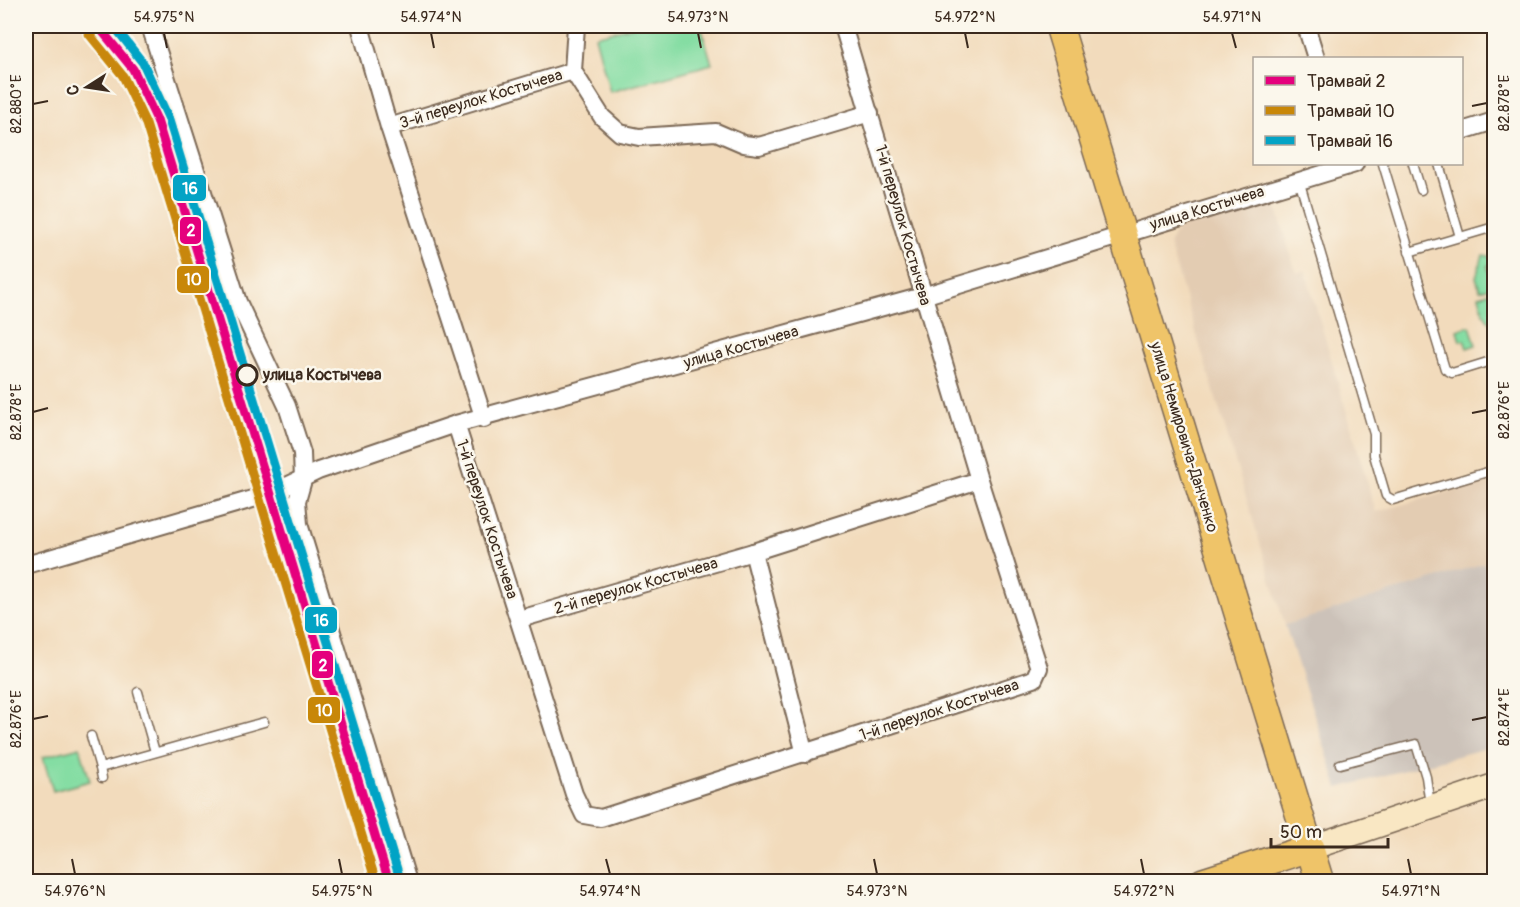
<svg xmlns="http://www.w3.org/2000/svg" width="1520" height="907" viewBox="0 0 1520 907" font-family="Pangolin,sans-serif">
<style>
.built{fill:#e3ccb2}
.industrial{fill:#ccc2b9}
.green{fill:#84dda3;stroke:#608460;stroke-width:1.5}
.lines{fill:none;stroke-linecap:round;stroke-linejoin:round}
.lane-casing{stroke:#7b6855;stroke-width:11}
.street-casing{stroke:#7b6855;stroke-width:20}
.secondary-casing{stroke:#7b6855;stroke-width:27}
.primary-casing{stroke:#7b6855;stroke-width:30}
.lane{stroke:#fff;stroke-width:8}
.street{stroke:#fff;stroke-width:16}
.secondary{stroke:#f9e7c3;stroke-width:24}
.primary{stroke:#efc469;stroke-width:27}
.tram-1-casing{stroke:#fbf7ec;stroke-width:14}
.tram-2-casing{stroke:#fbf7ec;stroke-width:14}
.tram-3-casing{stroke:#fbf7ec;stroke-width:14}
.tram-1{stroke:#e5007d;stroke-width:9}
.tram-2{stroke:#c88708;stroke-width:9}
.tram-3{stroke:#03a3c5;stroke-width:9}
.ticks{fill:none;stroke:#3b2a1e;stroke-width:2}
.stop-dot{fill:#fbf7ec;stroke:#3b2a1e;stroke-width:3}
.labels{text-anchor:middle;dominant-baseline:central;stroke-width:5;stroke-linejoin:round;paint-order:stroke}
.street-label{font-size:16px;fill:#3b2a1e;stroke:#fbf7ec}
.stop-label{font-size:16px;font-weight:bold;fill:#3b2a1e;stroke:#fbf7ec;text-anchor:start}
.line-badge{stroke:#fbf7ec;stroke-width:2}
.badge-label{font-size:16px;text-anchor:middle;font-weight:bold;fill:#fff}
.neatline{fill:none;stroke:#3b2a1e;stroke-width:2}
.ticks-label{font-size:15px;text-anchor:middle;fill:#3b2a1e}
</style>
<rect width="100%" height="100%" fill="#fbf7ec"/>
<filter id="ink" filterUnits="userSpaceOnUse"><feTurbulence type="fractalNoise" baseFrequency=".0167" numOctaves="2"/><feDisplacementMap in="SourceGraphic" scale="12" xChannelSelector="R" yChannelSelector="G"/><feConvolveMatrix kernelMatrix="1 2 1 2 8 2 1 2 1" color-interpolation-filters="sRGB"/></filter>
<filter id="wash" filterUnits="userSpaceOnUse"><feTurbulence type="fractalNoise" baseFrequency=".008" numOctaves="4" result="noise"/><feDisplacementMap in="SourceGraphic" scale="24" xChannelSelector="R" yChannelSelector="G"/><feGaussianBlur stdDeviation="1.35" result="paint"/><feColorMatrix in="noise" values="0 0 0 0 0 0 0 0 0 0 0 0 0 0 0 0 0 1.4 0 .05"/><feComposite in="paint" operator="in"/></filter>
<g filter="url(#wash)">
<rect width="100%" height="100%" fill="#f2dbbc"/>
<!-- built -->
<path class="built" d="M1274 199 1296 273 1305 270 1376 512 1494 479V560L1285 625 1169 244 1178 228Z"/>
<!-- industrial -->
<path class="industrial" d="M1494 560V746L1338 788 1285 625Z"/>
<!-- green -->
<g class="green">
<path d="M635 26H701L712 64 610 92 595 36Z"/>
<path d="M1483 255 1489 256 1492 264 1487 266 1494 286 1480 290 1476 277Z"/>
<path d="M1494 291V330L1484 314 1479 296Z"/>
<path d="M1470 326 1476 345 1467 348 1464 340 1460 341 1457 330Z"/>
<path d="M80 747 90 781 53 791 43 757Z"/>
</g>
</g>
<g filter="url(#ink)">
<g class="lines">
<!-- lane casing -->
<g class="lane-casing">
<g id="lane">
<path d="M1383 164 1445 369 1452 373 1494 360"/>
<path d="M1413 164 1421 190"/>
<path d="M1439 164 1460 237"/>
<path d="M1299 180 1374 434V455L1386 496 1393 500 1494 470"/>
<path d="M1409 252 1494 227"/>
<path d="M138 692 155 752"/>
<path d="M91 736 100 768 264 722"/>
<path d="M1340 764 1416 744 1426 777 1430 805"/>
<path d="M100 768 102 778"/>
</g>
</g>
<!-- street casing -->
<g class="street-casing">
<g id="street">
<path d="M150 26 238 302 287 406 302 453 303 480 297 501 299 524 408 882"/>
<path d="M360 26 389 127 484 419"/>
<path d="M576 26 573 71 602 117 620 133 639 137 716 132 744 144 759 146 870 113"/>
<path d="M1306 26 1316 58"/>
<path d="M389 127 573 71"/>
<path d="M1462 131 1494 121"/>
<path d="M456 424 574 794 584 815 601 818 1034 679 1039 668 979 480 843 26"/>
<path d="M753 552 805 754"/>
<path d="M26 565 270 494 318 471 456 424 923 296 1355 164"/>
<path d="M520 619 753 552 979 480"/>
<path d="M332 725 380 868 407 882"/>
</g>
</g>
<!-- secondary casing -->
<g class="secondary-casing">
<path id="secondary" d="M1310 848 1494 786"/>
</g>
<!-- primary casing -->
<g class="primary-casing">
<g id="primary">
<path d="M1059 26 1320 882"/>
<path d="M1203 882 1310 848"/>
</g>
</g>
<!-- lane -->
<use href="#lane" class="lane"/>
<!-- street -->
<use href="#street" class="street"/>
<!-- secondary -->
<use href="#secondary" class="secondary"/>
<!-- primary -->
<use href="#primary" class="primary"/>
<!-- tram-1 casing -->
<g class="tram-1-casing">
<path id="tram-1" d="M98 26 133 69 157 120 389 882"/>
</g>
<!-- tram-2 casing -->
<g class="tram-2-casing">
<path id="tram-2" d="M89 34 123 76 146 124 376 882"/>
</g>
<!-- tram-3 casing -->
<g class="tram-3-casing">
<path id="tram-3" d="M114 26 143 63 168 117 400 879"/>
</g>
<!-- tram-1 -->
<use href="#tram-1" class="tram-1"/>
<!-- tram-2 -->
<use href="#tram-2" class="tram-2"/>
<!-- tram-3 -->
<use href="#tram-3" class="tram-3"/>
</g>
</g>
<!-- ticks -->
<path class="ticks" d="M164 33 167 48M431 33 434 48M698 33 701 48M965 33 968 48M1232 33 1236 48M33 104 48 101M1472 106 1487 103M33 412 48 408M1472 413 1487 410M33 719 48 716M1472 720 1487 717M72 859 75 874M339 859 342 874M606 859 610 874M874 859 877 874M1141 859 1144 874M1408 859 1411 874"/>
<!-- markers -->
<circle class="stop-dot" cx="247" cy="375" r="10"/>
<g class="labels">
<!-- street labels -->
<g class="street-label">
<text transform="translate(481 99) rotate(-17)">3-й переулок Костычева</text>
<text transform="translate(1207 208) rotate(-17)">улица Костычева</text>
<text transform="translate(903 225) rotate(74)">1-й переулок Костычева</text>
<text transform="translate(741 347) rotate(-16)">улица Костычева</text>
<text transform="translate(1184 437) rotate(73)">улица Немировича-Данченко</text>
<text transform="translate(487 519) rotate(72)">1-й переулок Костычева</text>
<text transform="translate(636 586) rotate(-16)">2-й переулок Костычева</text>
<text transform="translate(939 710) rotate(-18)">1-й переулок Костычева</text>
</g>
<!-- stop labels -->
<g class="stop-label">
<text x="263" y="375">улица Костычева</text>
</g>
</g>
<g class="line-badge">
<rect x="172" y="174" width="35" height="28" rx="6" fill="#03a3c5"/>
<rect x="179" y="216" width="23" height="29" rx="6" fill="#e5007d"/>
<rect x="176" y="265" width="34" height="29" rx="6" fill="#c88708"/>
<rect x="304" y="606" width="34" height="28" rx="6" fill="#03a3c5"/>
<rect x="311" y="650" width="23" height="29" rx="6" fill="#e5007d"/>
<rect x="307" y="696" width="34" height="28" rx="6" fill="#c88708"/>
</g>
<g class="badge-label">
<text x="190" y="194">16</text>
<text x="191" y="236">2</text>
<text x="193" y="285">10</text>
<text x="321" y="626">16</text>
<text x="323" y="671">2</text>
<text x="324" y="716">10</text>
</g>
<!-- margin -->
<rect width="1520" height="907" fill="none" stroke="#fbf7ec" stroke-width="66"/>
<!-- legend -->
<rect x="1253" y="57" width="210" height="108" fill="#fbf7ec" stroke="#aea59a" stroke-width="1.5"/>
<rect x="1265" y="76" width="30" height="9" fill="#e5007d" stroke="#aea59a" stroke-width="1.5"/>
<text x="1307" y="87" font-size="18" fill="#3b2a1e">Трамвай 2</text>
<rect x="1265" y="106" width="30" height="9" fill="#c88708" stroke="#aea59a" stroke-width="1.5"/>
<text x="1307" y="117" font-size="18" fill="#3b2a1e">Трамвай 10</text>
<rect x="1265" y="136" width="30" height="9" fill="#03a3c5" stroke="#aea59a" stroke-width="1.5"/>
<text x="1307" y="147" font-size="18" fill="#3b2a1e">Трамвай 16</text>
<!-- north arrow -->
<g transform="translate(87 87) rotate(258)" stroke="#fbf7ec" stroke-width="4.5" paint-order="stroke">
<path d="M0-4.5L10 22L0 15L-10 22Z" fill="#3b2a1e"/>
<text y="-9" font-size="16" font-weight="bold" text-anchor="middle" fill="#3b2a1e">С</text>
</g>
<!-- scale -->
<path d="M1271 838v9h117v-9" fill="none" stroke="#3b2a1e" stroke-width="3"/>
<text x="1280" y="838" font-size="18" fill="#3b2a1e" stroke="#fbf7ec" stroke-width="4.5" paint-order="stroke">50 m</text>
<rect x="33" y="33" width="1454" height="841" class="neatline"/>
<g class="ticks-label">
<text x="164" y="22">54.975°N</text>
<text x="431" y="22">54.974°N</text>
<text x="698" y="22">54.973°N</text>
<text x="965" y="22">54.972°N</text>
<text x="1232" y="22">54.971°N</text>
<text transform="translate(1504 103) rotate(-90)" y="5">82.878°E</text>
<text transform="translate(16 104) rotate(-90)" y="5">82.880°E</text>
<text transform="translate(1504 410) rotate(-90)" y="5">82.876°E</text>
<text transform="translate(16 412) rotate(-90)" y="5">82.878°E</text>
<text transform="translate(1504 717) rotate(-90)" y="5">82.874°E</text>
<text transform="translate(16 719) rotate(-90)" y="5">82.876°E</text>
<text x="75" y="896">54.976°N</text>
<text x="342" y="896">54.975°N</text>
<text x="610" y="896">54.974°N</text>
<text x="877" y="896">54.973°N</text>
<text x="1144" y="896">54.972°N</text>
<text x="1411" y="896">54.971°N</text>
</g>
</svg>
